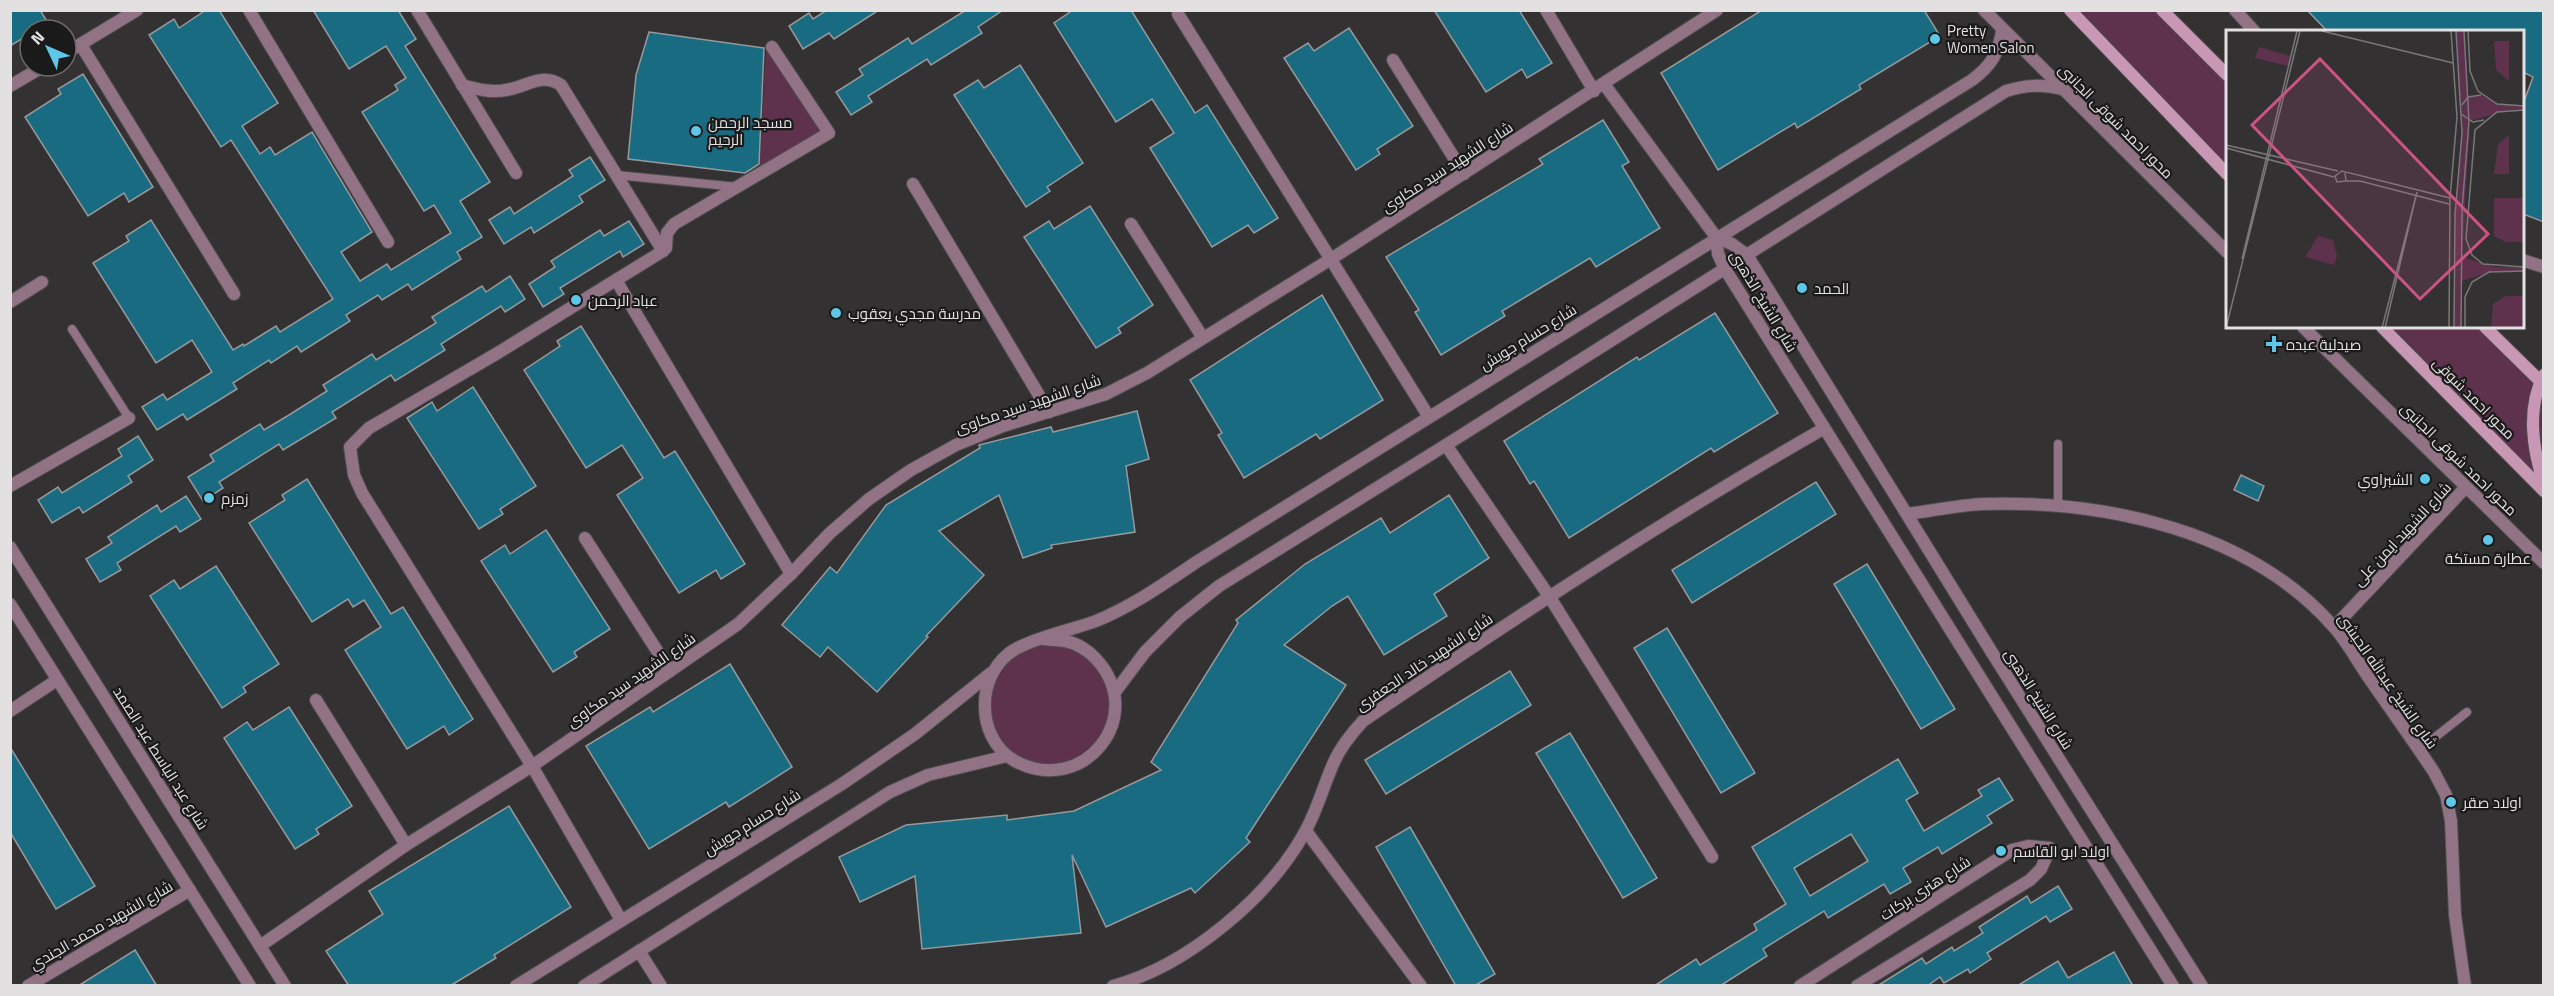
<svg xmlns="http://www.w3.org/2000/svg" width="2554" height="996" viewBox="0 0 2554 996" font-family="'Titillium Web',Cairo,sans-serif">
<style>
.green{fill:#5e314d}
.building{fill:#196b81;stroke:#96999b;stroke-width:1.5;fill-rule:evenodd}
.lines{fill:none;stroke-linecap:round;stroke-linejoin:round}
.service-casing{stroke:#504d4f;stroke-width:10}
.minor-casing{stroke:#504d4f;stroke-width:14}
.tertiary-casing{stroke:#504d4f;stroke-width:14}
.secondary-casing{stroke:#504d4f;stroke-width:14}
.service{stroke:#927385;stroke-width:8}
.minor{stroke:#927385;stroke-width:12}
.tertiary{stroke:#927385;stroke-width:12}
.secondary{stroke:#c897b4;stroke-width:12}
.poi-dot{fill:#5cc7e7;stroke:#1b1a1a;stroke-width:2}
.labels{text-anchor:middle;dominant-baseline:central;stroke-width:4.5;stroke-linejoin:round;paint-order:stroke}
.poi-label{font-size:15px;fill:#e2e0e1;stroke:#1b1a1a;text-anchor:start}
.street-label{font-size:15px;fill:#e2e0e1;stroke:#1b1a1a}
.inset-road{fill:none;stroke:#7a7779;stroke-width:1.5}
.view{fill:#cc5483;fill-opacity:0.15;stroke:#cc5483;stroke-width:3}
.inset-edge{fill:none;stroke:#e2e0e1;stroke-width:3}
</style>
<rect width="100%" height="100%" fill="#343133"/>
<!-- green -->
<g class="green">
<path d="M2069 11H2162L2227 75V173Z"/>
<path d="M772 47 829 133 759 174 766 49Z"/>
<path d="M2382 327H2485L2540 381 2543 375V489Z"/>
<path d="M1043 639 1089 652 1115 692 1108 737 1073 767 1027 768 992 738 985 692 1007 655Z"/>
</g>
<!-- building -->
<g class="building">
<path d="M10 10H40L48 23 37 30H30V34L10 46Z"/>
<path d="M206 10H219L278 103 242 126 260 154 270 147 275 155 312 132 372 232 341 252 360 281 387 264 391 270 451 233 434 205 424 211 362 112 398 90 395 85 406 78 386 46 349 69 313 10H398L416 39 405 46 490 182 460 201 482 237 457 252 461 259 412 290 408 284 382 300 378 295 346 315 350 321 301 352 297 346 271 363 269 360 233 383 237 389 187 420 183 414 157 430 142 407 163 394 167 400 212 372 192 340 156 363 93 263 129 241 126 236 151 220 233 350 243 344 244 346 276 326 280 332 333 299 231 140 221 147 149 35 174 19 179 28Z"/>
<path d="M827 10H879L834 39 829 33 803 49 789 26 809 13 813 19Z"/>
<path d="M966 10H1003L978 27 982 33 931 65 927 59 868 96 872 102 851 115 836 92 863 75 859 69 908 38 912 44Z"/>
<path d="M1073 10H1131L1195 113 1207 105 1278 218 1254 233 1248 225 1212 247 1150 148 1174 133 1152 99 1116 122 1054 23Z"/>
<path d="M1434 10H1519L1552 63 1527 78 1522 69 1486 92Z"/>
<path d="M1762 10H1924L1940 36 1859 85 1861 89 1797 128 1795 123 1718 170 1661 73Z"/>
<path d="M2307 10H2544V222L2523 214V104L2533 77 2523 72V32H2328Z"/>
<path d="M1349 28 1413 126 1377 149 1380 154 1356 170 1284 58 1308 43 1314 51Z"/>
<path d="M649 32 764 48 759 164 745 173 628 159 636 75Z"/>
<path d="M1020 65 1083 163 1047 187 1050 191 1026 207 954 95 978 80 984 88Z"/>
<path d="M83 74 153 187 129 202 124 193 88 216 25 117 61 94 58 89Z"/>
<path d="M1603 120 1629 162 1622 166 1660 228 1596 267 1590 258 1502 311 1505 316 1441 355 1415 312 1419 310 1386 257 1543 164 1539 159Z"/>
<path d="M590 157 605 180 579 196 583 202 534 233 531 227 504 244 489 220 510 207 514 214 573 176 569 170Z"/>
<path d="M1090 206 1153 305 1118 328 1121 333 1096 348 1024 237 1049 221 1054 229Z"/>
<path d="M629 221 644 244 623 257 620 251 560 288 564 294 543 307 529 284 555 267 551 261 600 230 604 236Z"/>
<path d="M510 276 525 299 505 312 501 306 441 344 445 350 395 381 391 375 332 412 336 418 283 450 279 444 219 482 223 488 203 501 188 477 214 461 210 455 260 424 264 430 289 415 327 391 323 385 372 354 376 360 436 323 432 317 482 286 486 292Z"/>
<path d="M1322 295 1383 400 1320 439 1316 434 1244 478 1218 435 1222 433 1190 380Z"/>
<path d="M1715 313 1778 413 1714 452 1711 448 1569 538 1534 481 1530 484 1504 441 1637 357 1639 360Z"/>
<path d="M581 326 664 458 675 451 745 564 721 579 716 570 679 593 617 495 643 478 622 445 586 468 524 370 560 346 557 341Z"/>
<path d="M473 387 536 486 500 509 503 514 479 529 407 418 432 402 437 411Z"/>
<path d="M1137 411 1149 459 1126 466 1135 532 1051 545 1052 548 1023 558 999 495 939 531 984 575 926 636 928 637 877 692 828 647 820 657 782 625 830 567 837 573 886 505 980 448 979 445 1051 427 1053 432Z"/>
<path d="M138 436 153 460 128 476 132 482 83 513 79 507 52 523 38 500 58 487 62 493 122 456 118 449Z"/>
<path d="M2241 475 2264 486 2258 501 2234 490Z"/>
<path d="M307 479 391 614 403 607 473 719 449 735 444 726 407 749 345 650 381 627 364 600 353 607 348 599 312 622 249 523 285 500 282 495Z"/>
<path d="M1816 482 1836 514 1692 603 1672 570Z"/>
<path d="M1449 495 1489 558 1434 594 1447 616 1384 655 1348 596 1332 606 1284 645 1346 685 1246 838 1250 842 1195 893 1191 888 1106 927 1072 855 1081 933 922 949 915 876 860 902 839 857 906 825 1007 815V820L1074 811 1161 770 1151 762 1238 623 1236 620 1305 564 1381 518 1390 533Z"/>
<path d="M186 496 201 519 180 532 176 526 117 563 121 570 100 582 86 559 112 543 108 537 157 505 161 512Z"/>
<path d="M546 530 610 629 574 652 577 657 553 672 481 561 505 545 510 554Z"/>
<path d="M1867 564 1955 709 1921 729 1834 584Z"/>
<path d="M216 566 279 664 243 687 246 692 222 708 150 596 174 580 180 589Z"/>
<path d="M1667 628 1755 773 1721 793 1634 648Z"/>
<path d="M730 664 792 767 729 807 726 802 649 849 586 746 650 707 653 712Z"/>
<path d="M1510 671 1531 705 1386 794 1365 760Z"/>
<path d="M289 707 352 806 316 829 319 834 295 849 224 738 247 722 253 730Z"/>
<path d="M1570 733 1657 878 1623 898 1536 753Z"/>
<path d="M10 747 95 886 56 909 10 832Z"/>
<path d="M1898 759 1918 793 1906 800 1924 831 1982 796 1978 790 1999 778 2013 800 1987 816 1992 823 1942 854 1938 847 1903 868 1911 882 1890 894 1884 884 1828 918 1824 911 1763 949 1767 956 1720 986H1654L1696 959 1700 965 1757 930 1754 924 1786 904 1752 847ZM1851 834 1868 861 1810 896 1794 868Z"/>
<path d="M509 806 571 907 494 955 496 958 450 986H349L326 951 383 914 369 891Z"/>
<path d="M1410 827 1495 974 1474 986H1456L1376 847Z"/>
<path d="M2058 886 2072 909 2050 922 2046 916 1987 953 1991 959 1970 973 1968 969 1944 983 1940 977 1927 986H1877L1922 958 1926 964 1952 947 1954 951 1983 933 1979 927 2027 896 2031 903Z"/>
<path d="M135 950 157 986H78Z"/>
<path d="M2114 952 2133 986H2017L2058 961 2068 978Z"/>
</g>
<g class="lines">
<!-- service casing -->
<g class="service-casing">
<g id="service">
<path d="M616 175 738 187"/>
<path d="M72 329 129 418"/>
<path d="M2058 444V506"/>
<path d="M2419 750 2467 712"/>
</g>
</g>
<!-- minor casing -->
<g class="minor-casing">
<g id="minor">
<path d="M249 10 388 242"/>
<path d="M417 10 516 173"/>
<path d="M1546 10 1594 91"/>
<path d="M1178 14 1429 417"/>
<path d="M81 45 234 294"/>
<path d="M66 53 137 10"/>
<path d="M1393 60 1464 174"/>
<path d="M1604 84 1716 237"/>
<path d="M462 85C477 89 491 93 506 90 527 87 541 72 561 85L663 251"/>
<path d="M10 86 44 66"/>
<path d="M913 184 1049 412"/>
<path d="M1131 224 1203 338"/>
<path d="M616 280 791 574"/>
<path d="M10 302 42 282"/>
<path d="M1446 445 1549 596 1712 857"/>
<path d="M10 486 129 418"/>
<path d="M1907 514C1932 511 1958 505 1984 504 2106 500 2249 531 2333 626 2346 640 2356 659 2367 675 2389 707 2412 739 2434 772L2446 795 2451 821 2455 915 2465 986"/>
<path d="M585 538 670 671"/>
<path d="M2334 627 2466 487"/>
<path d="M316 700 406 845"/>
<path d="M10 711 57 680"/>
<path d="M1306 831 1421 986"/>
<path d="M621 920 532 766 362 493 354 475 350 447 369 428 496 354 663 251 666 248 667 233 674 224 829 133 772 47"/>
<path d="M260 946 406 845 532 766 738 624 791 574 830 533 869 499 911 470 956 445 1003 426 1106 394 1147 373 1331 259 1717 10"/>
<path d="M639 951 661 986"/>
<path d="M28 986 190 890"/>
<path d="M1113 986C1187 966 1270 897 1306 830 1318 808 1324 784 1334 762 1341 746 1352 733 1363 721 1513 619 1665 519 1823 429"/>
<path d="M1800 986 2012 850 2028 846 2050 848 2041 869 2030 880 1857 986"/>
</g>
</g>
<!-- tertiary casing -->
<g class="tertiary-casing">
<g id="tertiary">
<path d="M1984 10 2227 252"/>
<path d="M2235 10 2255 32"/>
<path d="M2522 260 2544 267"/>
<path d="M2303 327 2544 563"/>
<path d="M10 547 285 986"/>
<path d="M10 604 250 986"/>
<path d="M1043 639C1050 640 1058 640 1065 641 1077 643 1089 651 1096 659 1149 716 1083 798 1015 761 994 749 984 726 985 703 985 686 993 667 1007 655 1024 640 1072 630 1096 621 1133 606 1165 583 1198 561L1972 80C1991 66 1999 53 2002 30"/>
<path d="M1115 692 1145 652 1180 617 1219 586 1446 445 2006 91C2026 85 2041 84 2062 89"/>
<path d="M516 986 842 784 915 734 991 673"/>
<path d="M584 986 890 792 928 775 1007 756"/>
<path d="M2173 986 1725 269 1718 254 1716 237 1732 244 1747 255 1991 651 2202 986"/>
</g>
</g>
<!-- secondary casing -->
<g class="secondary-casing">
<g id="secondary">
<path d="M2070 10 2227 174"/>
<path d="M2162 10 2227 75"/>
<path d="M2382 327 2544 491"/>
<path d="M2485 327 2544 385"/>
<path d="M2544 375C2526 408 2533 451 2544 484"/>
</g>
</g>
<!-- service -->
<use href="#service" class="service"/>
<!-- minor -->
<use href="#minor" class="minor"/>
<!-- tertiary -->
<use href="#tertiary" class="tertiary"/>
<!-- secondary -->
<use href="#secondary" class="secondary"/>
</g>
<!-- markers -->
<g class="poi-dot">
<circle cx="1935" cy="39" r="6"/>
<circle cx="696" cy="131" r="6"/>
<circle cx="1802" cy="288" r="6"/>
<circle cx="576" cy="300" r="6"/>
<circle cx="836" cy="313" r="6"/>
<path d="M2271 335h6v6h6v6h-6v6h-6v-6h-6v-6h6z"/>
<circle cx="2425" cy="479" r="6"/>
<circle cx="209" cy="498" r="6"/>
<circle cx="2488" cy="540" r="6"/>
<circle cx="2451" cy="802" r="6"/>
<circle cx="2001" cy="851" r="6"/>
</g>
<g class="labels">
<!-- poi labels -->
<g class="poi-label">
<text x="1947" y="30">Pretty<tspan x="1947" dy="17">Women Salon</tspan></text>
<text x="708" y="122">مسجد الرحمن<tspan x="708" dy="17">الرحيم</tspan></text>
<text x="1814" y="288">الحمد</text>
<text x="588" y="300">عباد الرحمن</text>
<text x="848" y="313">مدرسة مجدي يعقوب</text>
<text x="2286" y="344">صيدلية عبده</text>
<text x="2413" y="479" text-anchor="end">الشبراوي</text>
<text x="221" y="498">زمزم</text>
<text x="2488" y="558" text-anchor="middle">عطارة مستكة</text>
<text x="2463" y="802">اولاد صقر</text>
<text x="2013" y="851">اولاد ابو القاسم</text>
</g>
<!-- street labels -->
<g class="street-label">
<text transform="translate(2116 121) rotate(45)">محور احمد شوقى الجانبى</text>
<text transform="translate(1447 167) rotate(-33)">شارع الشهيد سيد مكاوى</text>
<text transform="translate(1764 301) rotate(59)">شارع الشيخ الذهبى</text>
<text transform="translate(1528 337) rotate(-32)">شارع حسام جويش</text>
<text transform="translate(2474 398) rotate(45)">محور احمد شوقى</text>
<text transform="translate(1028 404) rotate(-19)">شارع الشهيد سيد مكاوى</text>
<text transform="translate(2459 459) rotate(44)">محور احمد شوقى الجانبى</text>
<text transform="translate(2402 534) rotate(-47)">شارع الشهيد ايمن على</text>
<text transform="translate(1424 662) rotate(-34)">شارع الشهيد خالد الجعفرى</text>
<text transform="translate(631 680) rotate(-35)">شارع الشهيد سيد مكاوى</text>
<text transform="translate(2388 681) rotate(55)">شارع الشيخ عبدالله الحبشى</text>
<text transform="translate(2039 699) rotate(58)">شارع الشيخ الذهبى</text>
<text transform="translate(161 758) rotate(58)">شارع عبد الباسط عبد الصمد</text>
<text transform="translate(752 822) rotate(-32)">شارع حسام جويش</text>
<text transform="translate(1925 888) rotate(-33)">شارع هنرى بركات</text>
<text transform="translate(101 925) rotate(-30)">شارع الشهيد محمد الجندي</text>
</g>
</g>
<!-- overview -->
<g transform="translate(2226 30)">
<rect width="298" height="298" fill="#343133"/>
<path d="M230 1H238L242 66 255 65 271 74 298 76 299 80H282L244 91 236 227 269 237H298L299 241H268L235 251V298H228L229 185 236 103ZM268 11H283V51L270 40ZM33 17 65 26 62 36 29 28ZM283 105V144H268L272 114ZM268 168H298V212H279L268 206ZM92 206 107 210 111 226 108 235 79 227ZM280 266H298V298H265L267 274Z" fill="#5e314d"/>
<path class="inset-road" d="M96 1 227 33M242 1 244 41 252 61 271 74 299 76M236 75 242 67 255 65M299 80 271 82 249 100 240 209 246 225 257 234 299 237M235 84 247 92 258 90M0 115 112 141M0 118 108 147M119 143 120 151 111 152 109 146 116 141 224 168M120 151H134L223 174M16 229 71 1M0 298 74 1M156 298 191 162M159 298 191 162M223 298 224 168 231 87 225 1M228 298 229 185 236 103 230 1M235 298 236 179 243 91 238 1M239 298V267L246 252 263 242 299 241"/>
<path class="view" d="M94 29 262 204 194 269 26 95Z"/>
<rect width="298" height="298" class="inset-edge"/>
</g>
<!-- border -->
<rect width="2554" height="996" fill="none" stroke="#e2e0e1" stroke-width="24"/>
<!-- north arrow -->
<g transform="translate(48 48) rotate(314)"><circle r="28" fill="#1b1a1a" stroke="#6b696a" stroke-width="1.5"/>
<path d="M0-4.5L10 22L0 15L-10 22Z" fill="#5cc7e7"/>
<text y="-9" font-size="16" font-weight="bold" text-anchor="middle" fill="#e2e0e1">N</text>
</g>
</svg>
